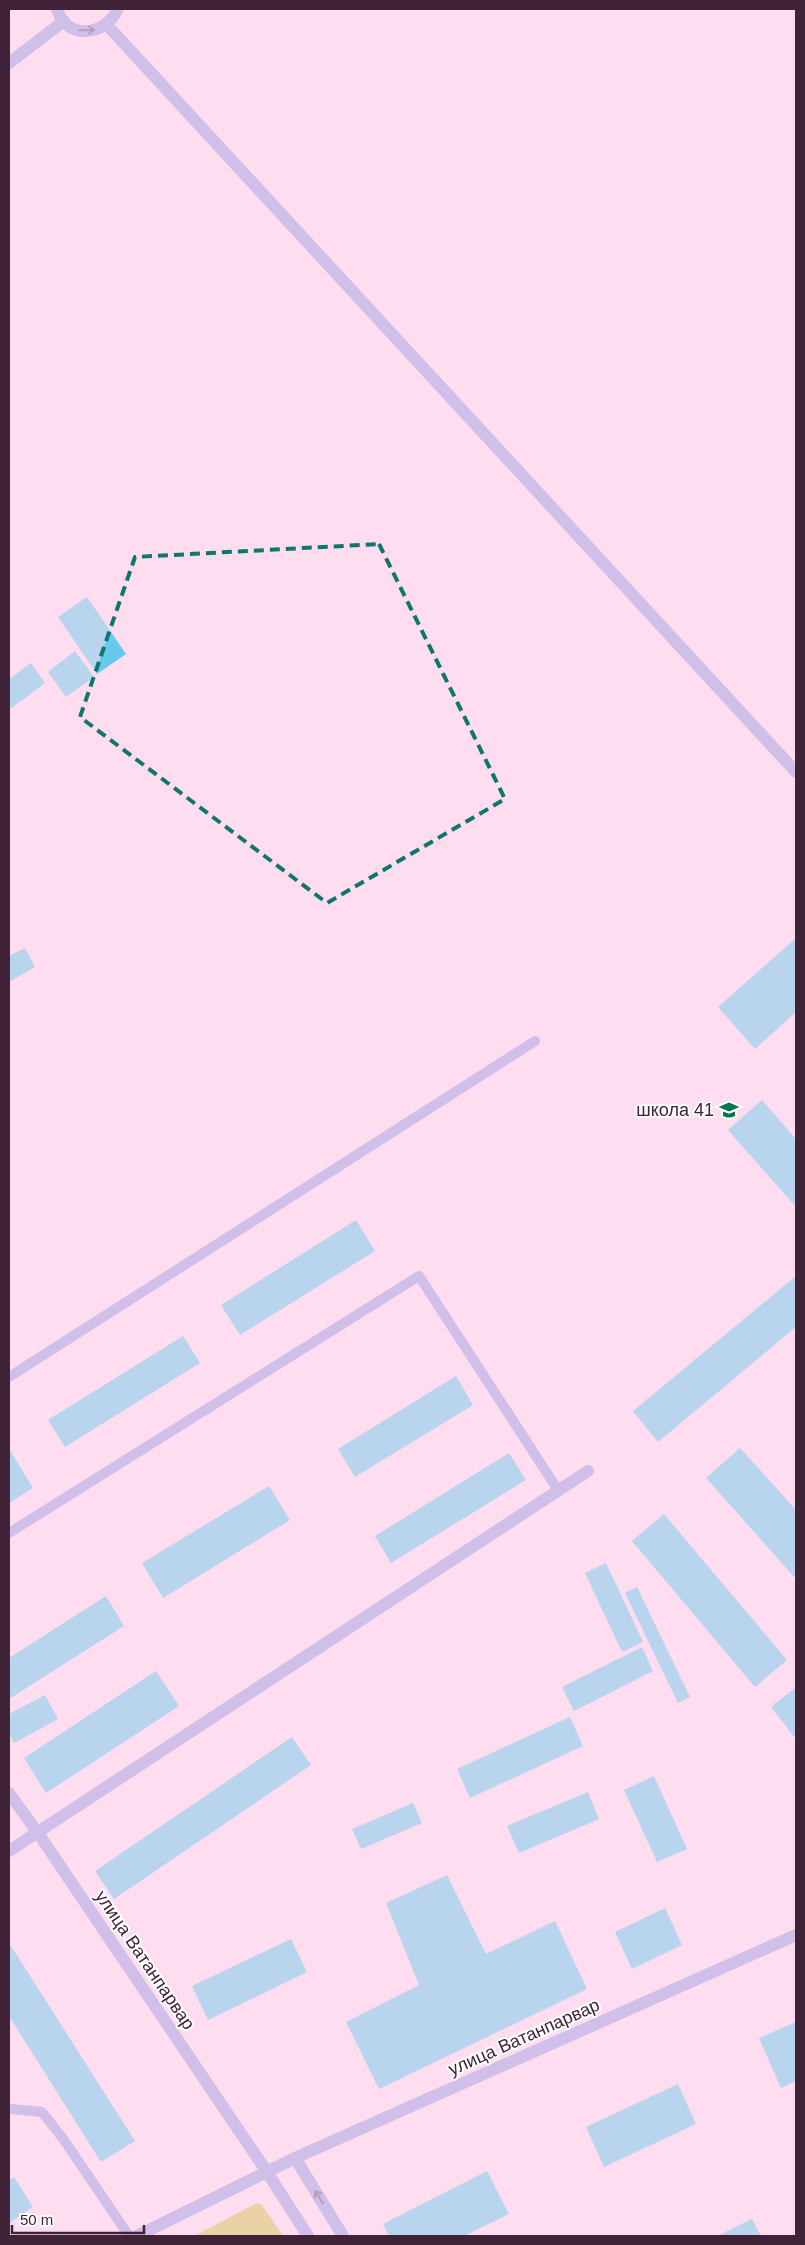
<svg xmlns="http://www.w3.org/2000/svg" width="805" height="2245" viewBox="0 0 805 2245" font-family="Arial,sans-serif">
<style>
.green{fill:#d5c64e}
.building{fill:#66caec}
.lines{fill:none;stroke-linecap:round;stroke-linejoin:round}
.lane{stroke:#999be1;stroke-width:10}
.street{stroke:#999be1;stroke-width:12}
.oneway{stroke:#64537a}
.marked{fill:none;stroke:#0f766e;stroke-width:4;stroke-dasharray:10 6;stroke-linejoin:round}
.labels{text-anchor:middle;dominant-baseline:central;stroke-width:4;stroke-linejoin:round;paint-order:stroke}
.poi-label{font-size:18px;fill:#402336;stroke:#fff;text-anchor:end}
.street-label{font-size:18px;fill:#402336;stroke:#fff}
</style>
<rect width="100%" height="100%" fill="#fdddef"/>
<!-- green -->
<path class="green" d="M257 2203 262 2205 283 2236H194Z"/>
<!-- building -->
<g class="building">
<path d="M87 597 126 654 97 674 58 617Z"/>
<path d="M75 651 94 677 66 697 48 672Z"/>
<path d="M31 663 45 683 9 710V679Z"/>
<path d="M796 938V1012L755 1049 718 1007Z"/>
<path d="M25 948 35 967 9 982V956Z"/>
<path d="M762 1100 796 1139V1207L728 1130Z"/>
<path d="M356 1220 375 1251 240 1335 221 1305Z"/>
<path d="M796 1276V1327L658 1442 633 1411Z"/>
<path d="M183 1336 200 1363 65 1447 48 1420Z"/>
<path d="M456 1376 473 1405 355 1477 338 1449Z"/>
<path d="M740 1448 796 1510V1579L706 1478Z"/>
<path d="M10 1450 33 1488 9 1503V1451Z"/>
<path d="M509 1453 526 1480 391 1563 375 1536Z"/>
<path d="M269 1486 290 1520 163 1598 142 1563Z"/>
<path d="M664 1514 787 1660 755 1687 632 1541Z"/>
<path d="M606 1563 643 1642 622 1652 585 1573Z"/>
<path d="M637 1587 690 1697 678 1703 625 1593Z"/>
<path d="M106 1596 124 1626 9 1699V1658Z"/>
<path d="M642 1647 653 1671 574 1711 562 1687Z"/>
<path d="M156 1671 179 1706 46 1793 24 1758Z"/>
<path d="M796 1687V1739L771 1707Z"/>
<path d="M45 1695 58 1719 14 1743 9 1733V1714Z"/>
<path d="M570 1717 583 1746 470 1798 457 1769Z"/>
<path d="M292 1737 311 1765 114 1899 95 1871Z"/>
<path d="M654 1776 687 1849 657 1862 624 1790Z"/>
<path d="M588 1792 599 1819 519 1853 507 1826Z"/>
<path d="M413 1803 422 1823 361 1849 352 1829Z"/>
<path d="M447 1875 486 1954 555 1921 587 1989 379 2089 346 2022 419 1985 386 1903Z"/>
<path d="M665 1908 682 1945 632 1969 615 1932Z"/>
<path d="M291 1939 307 1972 208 2020 192 1986Z"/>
<path d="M11 1946 135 2141 101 2162 9 2016V1947Z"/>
<path d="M796 2022V2081L781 2088 759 2038Z"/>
<path d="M678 2084 696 2124 604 2167 586 2127Z"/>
<path d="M487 2171 509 2214 464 2236H389L383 2224Z"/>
<path d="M14 2177 33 2207 9 2223V2180Z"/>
<path d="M752 2219 761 2236H717Z"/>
</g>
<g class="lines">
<!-- lane -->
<g class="lane">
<path d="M9 1377 535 1041"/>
<path d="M9 1533 419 1276 558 1490"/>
<path d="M11 2109 42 2112 64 2140 129 2236"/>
</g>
<!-- street -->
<g class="street">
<path d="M57 9C67 41 105 36 118 9"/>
<path d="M107 25 796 772"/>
<path d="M9 63 64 21"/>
<path d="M9 1793 38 1833 267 2172 308 2236"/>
<path d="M9 1851 588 1471"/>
<path d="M295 2158 343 2236"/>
<path d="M137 2236 295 2158 796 1935"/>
</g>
</g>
<!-- one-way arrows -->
<defs><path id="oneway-shaft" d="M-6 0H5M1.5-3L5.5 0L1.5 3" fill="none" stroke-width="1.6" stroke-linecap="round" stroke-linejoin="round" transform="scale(1.25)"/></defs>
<g class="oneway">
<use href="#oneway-shaft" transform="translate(87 30) rotate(-1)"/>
<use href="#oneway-shaft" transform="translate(319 2197) rotate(-122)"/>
</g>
<!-- marked area -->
<path d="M0 0H805V2245H0ZM379 544 505 799 327 903 80 717 135 557Z" fill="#fdddef" fill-opacity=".55" fill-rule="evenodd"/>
<path class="marked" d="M379 544 505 799 327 903 80 717 135 557Z"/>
<!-- icons -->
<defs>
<g id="school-bare" transform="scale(1.5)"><path d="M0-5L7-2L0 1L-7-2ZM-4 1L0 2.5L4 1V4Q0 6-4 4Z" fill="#047650" stroke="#fff" stroke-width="2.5" paint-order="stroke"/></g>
</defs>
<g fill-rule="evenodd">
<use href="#school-bare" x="729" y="1110"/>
</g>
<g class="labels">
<!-- poi labels -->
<g class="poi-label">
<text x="714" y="1110">школа 41</text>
</g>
<!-- street labels -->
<g class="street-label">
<text transform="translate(145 1960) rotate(56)">улица Ватанпарвар</text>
<text transform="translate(524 2037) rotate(-24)">улица Ватанпарвар</text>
</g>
</g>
<!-- border -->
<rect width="805" height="2245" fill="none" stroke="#402336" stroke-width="20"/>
<!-- scale -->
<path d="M12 2225v8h132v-8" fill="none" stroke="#402336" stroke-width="2.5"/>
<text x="20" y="2225" font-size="15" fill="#402336" stroke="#ffffff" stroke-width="4" paint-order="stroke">50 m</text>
</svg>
